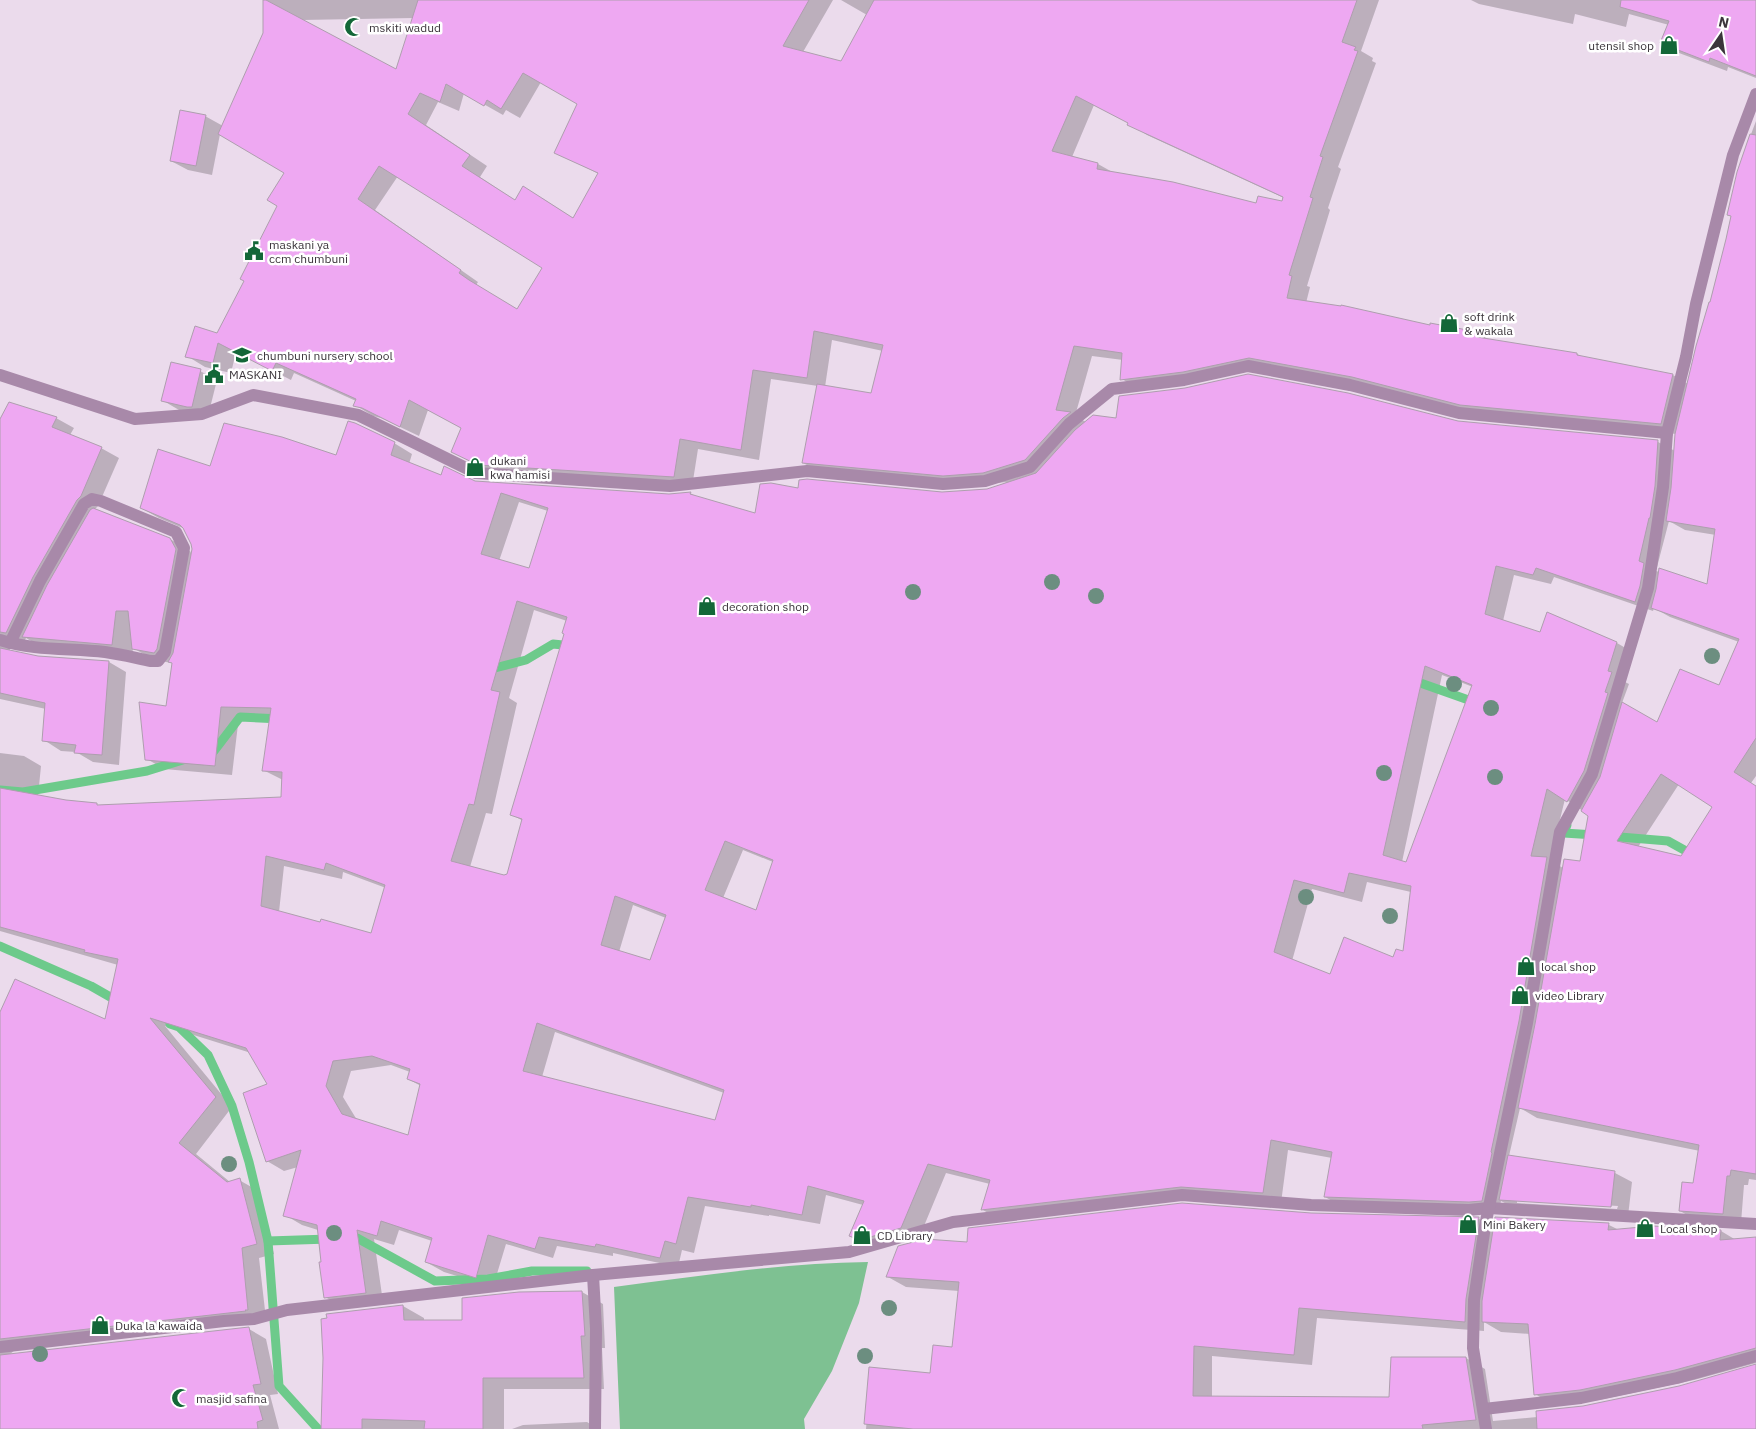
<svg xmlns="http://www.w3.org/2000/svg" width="1756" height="1429" viewBox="0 0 1756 1429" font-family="'IBM Plex Sans',sans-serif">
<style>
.green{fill:#7ec192}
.shadow{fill:#0003;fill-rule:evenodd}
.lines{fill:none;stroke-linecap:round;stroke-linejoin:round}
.stream{stroke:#6dca8b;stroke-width:9}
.building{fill:#eea8f2;stroke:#ae9eae;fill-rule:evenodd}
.minor{stroke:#a889a9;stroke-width:12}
.tree{fill:#6c8e80}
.labels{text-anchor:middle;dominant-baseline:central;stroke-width:5;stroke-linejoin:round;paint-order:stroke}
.poi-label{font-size:12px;fill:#3b353b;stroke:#fff;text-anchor:start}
</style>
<rect width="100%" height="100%" fill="#ebdbec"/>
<!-- green -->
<path class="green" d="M868 1262 859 1303 832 1371 804 1419 805 1429H620L614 1287C698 1276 783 1263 868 1262Z"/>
<!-- shadow -->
<g class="shadow">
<path d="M264 0H833L803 52 841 63 867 15 841 0H1379L1361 51 1373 58 1372 61 1376 63 1338 167 1341 169 1328 208 1330 210 1307 286 1310 287 1306 303 1431 327V325L1478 333 1490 340 1577 354 1583 357 1673 375 1688 384 1727 239 1742 158 1756 121V776L1751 783 1756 786V1180L1749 1179 1748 1185H1744L1741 1223 1698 1221 1680 1211 1694 1185 1700 1151 1537 1118 1520 1108 1509 1156 1615 1173 1632 1182 1628 1216 1516 1209 1501 1201 1499 1210 1343 1207 1325 1197 1332 1158 1288 1150 1281 1203 1200 1196 1000 1220 983 1210 990 1184 946 1173 919 1238 869 1246 851 1236 863 1205 826 1195 820 1224 769 1215V1216L705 1206 694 1253 682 1250 678 1267 613 1253V1256L557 1246 553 1258 506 1244 493 1287 444 1272 426 1262 432 1241 399 1230 394 1245 374 1239 383 1302 343 1307 325 1297 318 1230 302 1225 285 1215 298 1167 284 1171 267 1161 269 1085 251 1053 165 1026 232 1107 196 1154 230 1182 239 1180 257 1190 274 1254 259 1258 266 1319 17 1348 8 1356 249 1329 266 1339 278 1394 270 1395 279 1429H0V1015L106 1021 118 965 0 931V753L24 756 41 766 38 796 100 806 282 799 283 780 263 770 271 717 239 716 232 775 164 769 147 759 167 708 172 663 154 660 133 648 132 656 43 648 26 638 24 642 12 644 9 652 24 655 109 662 126 672 119 765 93 762 76 752 61 751 44 740 46 709 0 699V422L10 404 56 418 74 428 70 435 101 448 119 458 98 506 95 509 170 539 190 551 192 555 193 549 185 529 159 518 141 508 211 467 337 457 394 443 412 454 409 464 441 477 475 482 669 495 690 493 697 497 756 514 799 489 942 493 988 490 1007 482 962 486 822 473 803 463 818 386 771 379 759 460 698 449 692 487 498 475 452 451 462 428 428 410 419 436 381 418 373 416 355 405 356 401 294 373 291 380 236 352 231 373 205 367 187 356 218 334 246 281 279 206 285 173 220 134 212 175 188 170 171 161 205 116 223 126 265 33ZM414 18 397 71 302 20ZM541 82 578 103 555 152 599 174 574 219 542 198 516 201 480 177 487 166 426 125 438 102 459 111 464 93 503 115 506 110 520 118ZM1094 105 1129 123 1147 135 1284 198 1283 202 1257 205 1114 173 1098 164 1072 157ZM398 176 544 268 517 310 476 285 478 282 375 210ZM832 340 883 351 872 394 825 387ZM1092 356 1123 360 1122 379 1140 390 1268 368 1480 415 1676 434 1675 451 1658 442 1458 422 1117 420 1086 422 1075 416ZM519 502 548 511 530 569 499 561ZM1669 521 1685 530 1716 535 1708 586 1656 571ZM1514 575 1551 584 1554 577 1653 611 1654 608 1670 617 1739 642 1720 687 1658 724 1622 703 1629 684 1625 682 1634 653 1617 643 1547 614 1541 633 1503 621ZM534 610 567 621 565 634 511 814 523 821 507 876 470 867 486 813 492 814 517 703 509 698ZM1442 675 1473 687 1407 863 1402 862ZM1679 784 1713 806 1681 857 1638 847ZM1565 799 1589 815 1581 862 1563 868 1550 860ZM743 850 773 862 757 911 723 898ZM284 866 342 879 343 872 386 888 371 935 279 912ZM1367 882 1411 892 1404 953 1394 958 1331 975 1292 961 1312 889 1362 902ZM633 905 666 918 650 962 619 952ZM555 1032 724 1093 716 1121 542 1077ZM391 1065 410 1072 408 1079 421 1086 409 1136 357 1120 343 1097 351 1071ZM1517 1200 1618 1206 1617 1209 1517 1203Z"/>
<path d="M1471 0H1756V78L1728 67 1727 71 1679 53 1662 42 1669 25 1629 14 1626 27 1575 14 1573 24 1479 4Z"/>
<path d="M200 371 217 380 208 416 179 410 162 400Z"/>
<path d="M1311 1214 1478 1218 1495 1228 1496 1218 1609 1225 1619 1230 1653 1227 1721 1231 1736 1240 1756 1238V1363L1694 1380 1599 1400 1554 1405 1535 1394 1530 1334 1501 1332 1484 1322V1331L1317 1318 1312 1365 1212 1356V1397L1391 1399 1466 1358 1485 1369 1493 1421 1537 1417 1679 1387 1756 1366V1429H866L871 1369 931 1375 953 1349 959 1291 906 1287 888 1277 968 1243Z"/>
<path d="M582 1292 603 1304 605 1348H602L604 1389H504V1429H322L403 1306 424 1318V1322H463Z"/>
<path d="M587 1422 598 1429H512L523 1425Z"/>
</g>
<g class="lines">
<!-- stream -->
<g class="stream">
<path d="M487 670 526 660 553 644 572 646"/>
<path d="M1412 680 1477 703"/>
<path d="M208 753 214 751 240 717 281 719"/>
<path d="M0 790 23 792 147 771 186 759"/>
<path d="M1567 825 1564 833 1595 835"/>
<path d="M1608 836 1668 841 1695 856"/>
<path d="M0 946 91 986 119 1002"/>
<path d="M170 1024 179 1027 208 1055 232 1106 249 1162 268 1241 279 1386 318 1429"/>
<path d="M347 1239 357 1238 435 1281 488 1279 532 1271H587"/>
<path d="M268 1241 329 1239"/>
</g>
</g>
<!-- building -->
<g class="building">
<path d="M263 0H266L396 69 418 0H809L783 46 841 61 874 0H1357L1342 42 1356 47 1354 50 1358 51 1320 156 1323 157 1310 197 1313 198 1289 275 1292 276 1287 298 1341 306V305L1430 325V323L1478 332 1477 337 1577 353V355L1673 374 1661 424 1460 405 1352 377 1249 358 1183 372 1120 380 1122 353 1074 346 1056 410 1071 412 1063 418 1025 460 983 473 943 476 802 463 817 384 871 393 883 345 814 331 807 378 753 370 741 450 680 439 674 477 478 465 451 452 461 428 409 400 400 427 362 408 353 406 356 399 276 363 272 371 218 343 213 363 185 357 195 326 217 333 244 281 240 279 277 206 267 200 284 173 218 134 263 33ZM523 73 577 104 554 153 598 173 573 218 523 186 515 200 462 166 470 155 408 114 420 93 440 102 446 84 484 106 487 100 501 109ZM1076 96 1128 123 1127 125 1283 197 1282 201 1258 196 1256 203 1173 182 1097 169 1098 163 1052 151ZM379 166 542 268 517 309 469 280 459 273 461 270 358 199Z"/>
<path d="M1621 0H1756V76L1710 58 1709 62 1660 43 1669 21 1620 7Z"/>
<path d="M180 110 206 115 196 166 170 161Z"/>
<path d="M1750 134 1756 135V738L1734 772 1756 786V1174L1731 1170 1730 1176H1727L1723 1214 1679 1211 1682 1182 1693 1183 1699 1145 1518 1108 1535 1024 1564 859 1580 861 1588 816 1581 811 1600 777 1622 702 1657 722 1680 669 1719 685 1739 639 1651 608 1656 589 1659 568 1707 584 1715 529 1666 521 1671 488 1675 434 1696 346 1709 302H1710L1726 239 1731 216 1727 215 1737 172ZM1661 774 1712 807 1681 856 1617 841Z"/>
<path d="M171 362 201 369 192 407H187L161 401Z"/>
<path d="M1248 374 1348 393 1458 421 1658 440 1655 486 1650 518H1649L1639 561 1644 563 1640 586 1635 602 1536 568 1533 575 1496 566 1485 614 1540 632 1547 612 1617 642 1608 671 1612 672 1605 692 1608 693 1584 771 1567 802 1547 789 1531 856 1547 857 1519 1021 1491 1152 1492 1153 1482 1201 1469 1202 1324 1197 1332 1152 1271 1140 1263 1193 1181 1187 981 1210 990 1180 928 1164 901 1228 860 1240 849 1236 864 1201 808 1186 802 1215 751 1205V1207L688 1197 676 1244 665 1241 660 1258 596 1244 595 1247 539 1237 535 1249 488 1235 476 1278 425 1262 432 1238 381 1221 377 1236 357 1230 366 1293 324 1298 319 1262H321L317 1225 283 1216 301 1150 266 1162 243 1093 267 1084 246 1048 150 1018 216 1097 179 1143 227 1182 240 1178 257 1244 242 1248 248 1310H245L246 1311 0 1339V1012L15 979 105 1019 118 959 84 952 85 950 0 927V788L66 800 97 803V805L281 797 282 772 262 771 271 708 221 707 215 766 145 760 139 702 166 706 172 663 168 662 173 653 192 549 191 544 183 528 180 525 140 508 158 449 210 466 224 423 282 437 336 455 348 421 355 423 395 442 391 455 441 475 444 466 475 481 669 494 691 492 690 494 755 513 760 484 771 483 798 488 799 480 807 479 942 492 987 489 1036 473 1075 430 1093 415 1116 418 1119 396 1185 388ZM501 493 548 508 529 568 481 554ZM517 601 567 617 562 633 564 634 510 815 522 819 507 874 504 875 451 861 469 804 474 805 500 692 491 690ZM1425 666 1472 685 1406 862 1383 855ZM725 841 773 860 756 910 705 890ZM266 856 324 870 326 863 385 885 371 933 321 919 320 922 261 906ZM1349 873 1411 886 1403 951 1396 949 1393 957 1344 937 1330 974 1274 952 1294 880 1344 893ZM615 896 666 915 650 960 601 945ZM537 1023 724 1090 715 1120 523 1071ZM372 1056 410 1069 407 1079 420 1084 408 1135 342 1114 326 1086 333 1061Z"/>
<path d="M9 402 57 417 52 427 102 447 81 496 77 500 33 577 6 633 0 632V419Z"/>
<path d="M93 508 170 538 176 549 157 649 154 653 132 649 128 611H116L112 645 22 637 47 585 90 510Z"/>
<path d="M0 648 38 656 109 661 102 755 74 753 76 745 42 741 45 703 0 693Z"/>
<path d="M1508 1155 1615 1171 1611 1207 1499 1200Z"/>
<path d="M1182 1203 1311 1213 1479 1217 1466 1299 1465 1322 1299 1308 1294 1355 1194 1346 1193 1396 1389 1397 1391 1357H1466L1476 1420 1422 1425 1423 1429H913L864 1424 869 1367 930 1373 933 1345 952 1347 959 1282 886 1277 898 1246 925 1239 967 1242 968 1228Z"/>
<path d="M1495 1217 1609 1223 1608 1230 1653 1226 1721 1230 1720 1240 1756 1237V1348L1675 1370 1580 1390 1534 1395 1528 1324 1482 1322V1301Z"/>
<path d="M582 1291 585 1336H581L584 1378H483V1429H424L425 1421 362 1419V1429H321L323 1358 321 1319 327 1318 326 1314 403 1305 404 1320H462V1298L519 1292Z"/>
<path d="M249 1327 261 1384 253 1385 263 1420 257 1422 258 1429H0V1355Z"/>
<path d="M1756 1364V1429H1537L1536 1411 1583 1406 1679 1386Z"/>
</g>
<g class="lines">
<!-- minor -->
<g class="minor">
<path d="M0 375 135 419 202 414 253 395 358 415 476 473 670 486 807 471 943 484 985 481 1030 467 1069 424 1112 389 1184 380 1248 366 1350 385 1459 413 1667 433"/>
<path d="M0 640C34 651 70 648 105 652 120 654 136 658 151 661H158L165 652 184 548 176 532 101 501 92 499 84 504 40 581 10 643"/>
<path d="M593 1275 596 1329 595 1429"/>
<path d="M0 1347 224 1321 254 1319 287 1310 593 1275 849 1252 953 1222 1182 1195 1311 1205 1469 1210 1489 1208 1756 1224"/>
<path d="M1484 1409 1581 1398 1677 1378 1756 1356"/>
<path d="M1486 1429 1473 1348 1474 1300 1485 1226 1527 1023 1560 832 1592 774 1648 588 1663 487 1667 433 1686 357 1696 304 1733 155 1756 94"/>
</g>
</g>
<!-- trees -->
<g class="tree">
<circle cx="1052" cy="582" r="8"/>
<circle cx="913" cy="592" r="8"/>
<circle cx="1096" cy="596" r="8"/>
<circle cx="1712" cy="656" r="8"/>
<circle cx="1454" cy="684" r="8"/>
<circle cx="1491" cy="708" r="8"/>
<circle cx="1384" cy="773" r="8"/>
<circle cx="1495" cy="777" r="8"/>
<circle cx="1306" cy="897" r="8"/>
<circle cx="1390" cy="916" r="8"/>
<circle cx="229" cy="1164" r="8"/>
<circle cx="334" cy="1233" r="8"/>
<circle cx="889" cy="1308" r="8"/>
<circle cx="40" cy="1354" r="8"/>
<circle cx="865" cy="1356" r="8"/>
</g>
<!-- icons -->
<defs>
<g id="mosque-bare" transform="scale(1.5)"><path d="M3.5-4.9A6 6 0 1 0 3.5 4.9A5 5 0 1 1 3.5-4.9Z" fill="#136738" stroke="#fff" stroke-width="2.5" paint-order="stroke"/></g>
<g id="shop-bare" transform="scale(1.5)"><path d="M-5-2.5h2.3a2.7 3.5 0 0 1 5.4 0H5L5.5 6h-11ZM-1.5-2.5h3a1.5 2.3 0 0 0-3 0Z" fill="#136738" stroke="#fff" stroke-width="2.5" paint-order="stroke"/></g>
<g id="civic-bare" transform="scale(1.5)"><path d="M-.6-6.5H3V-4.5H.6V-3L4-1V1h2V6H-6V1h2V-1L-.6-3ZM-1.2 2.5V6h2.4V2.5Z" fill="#136738" stroke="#fff" stroke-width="2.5" paint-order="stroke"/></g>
<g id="school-bare" transform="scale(1.5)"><path d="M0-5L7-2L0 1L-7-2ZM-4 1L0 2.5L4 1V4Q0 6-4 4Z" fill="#136738" stroke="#fff" stroke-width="2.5" paint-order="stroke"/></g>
</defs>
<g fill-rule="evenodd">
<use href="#mosque-bare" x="354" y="27"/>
<use href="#shop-bare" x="1669" y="45"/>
<use href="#civic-bare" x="254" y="251"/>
<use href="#shop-bare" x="1449" y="323"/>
<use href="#school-bare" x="242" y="355"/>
<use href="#civic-bare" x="214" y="374"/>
<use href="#shop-bare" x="475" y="467"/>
<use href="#shop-bare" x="707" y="606"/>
<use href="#shop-bare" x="1526" y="966"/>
<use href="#shop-bare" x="1520" y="995"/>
<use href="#shop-bare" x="1468" y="1224"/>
<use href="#shop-bare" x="1645" y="1228"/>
<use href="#shop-bare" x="862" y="1235"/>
<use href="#shop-bare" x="100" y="1325"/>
<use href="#mosque-bare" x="181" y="1398"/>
</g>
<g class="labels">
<!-- poi labels -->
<g class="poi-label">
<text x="369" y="27">mskiti wadud</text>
<text x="1654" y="45" text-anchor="end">utensil shop</text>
<text x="269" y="244">maskani ya<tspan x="269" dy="14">ccm chumbuni</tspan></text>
<text x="1464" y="316">soft drink<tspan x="1464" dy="14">&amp; wakala</tspan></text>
<text x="257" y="355">chumbuni nursery school</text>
<text x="229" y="374">MASKANI</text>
<text x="490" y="460">dukani<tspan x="490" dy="14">kwa hamisi</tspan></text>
<text x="722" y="606">decoration shop</text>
<text x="1541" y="966">local shop</text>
<text x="1535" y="995">video Library</text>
<text x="1483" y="1224">Mini Bakery</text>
<text x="1660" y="1228">Local shop</text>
<text x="877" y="1235">CD Library</text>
<text x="115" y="1325">Duka la kawaida</text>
<text x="196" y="1398">masjid safina</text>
</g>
</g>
<!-- north arrow -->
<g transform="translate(1721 35) rotate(13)" stroke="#ffffff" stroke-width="4" paint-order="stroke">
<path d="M0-4L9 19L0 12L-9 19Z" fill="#3b353b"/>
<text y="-8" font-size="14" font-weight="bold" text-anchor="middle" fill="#3b353b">N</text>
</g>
</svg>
